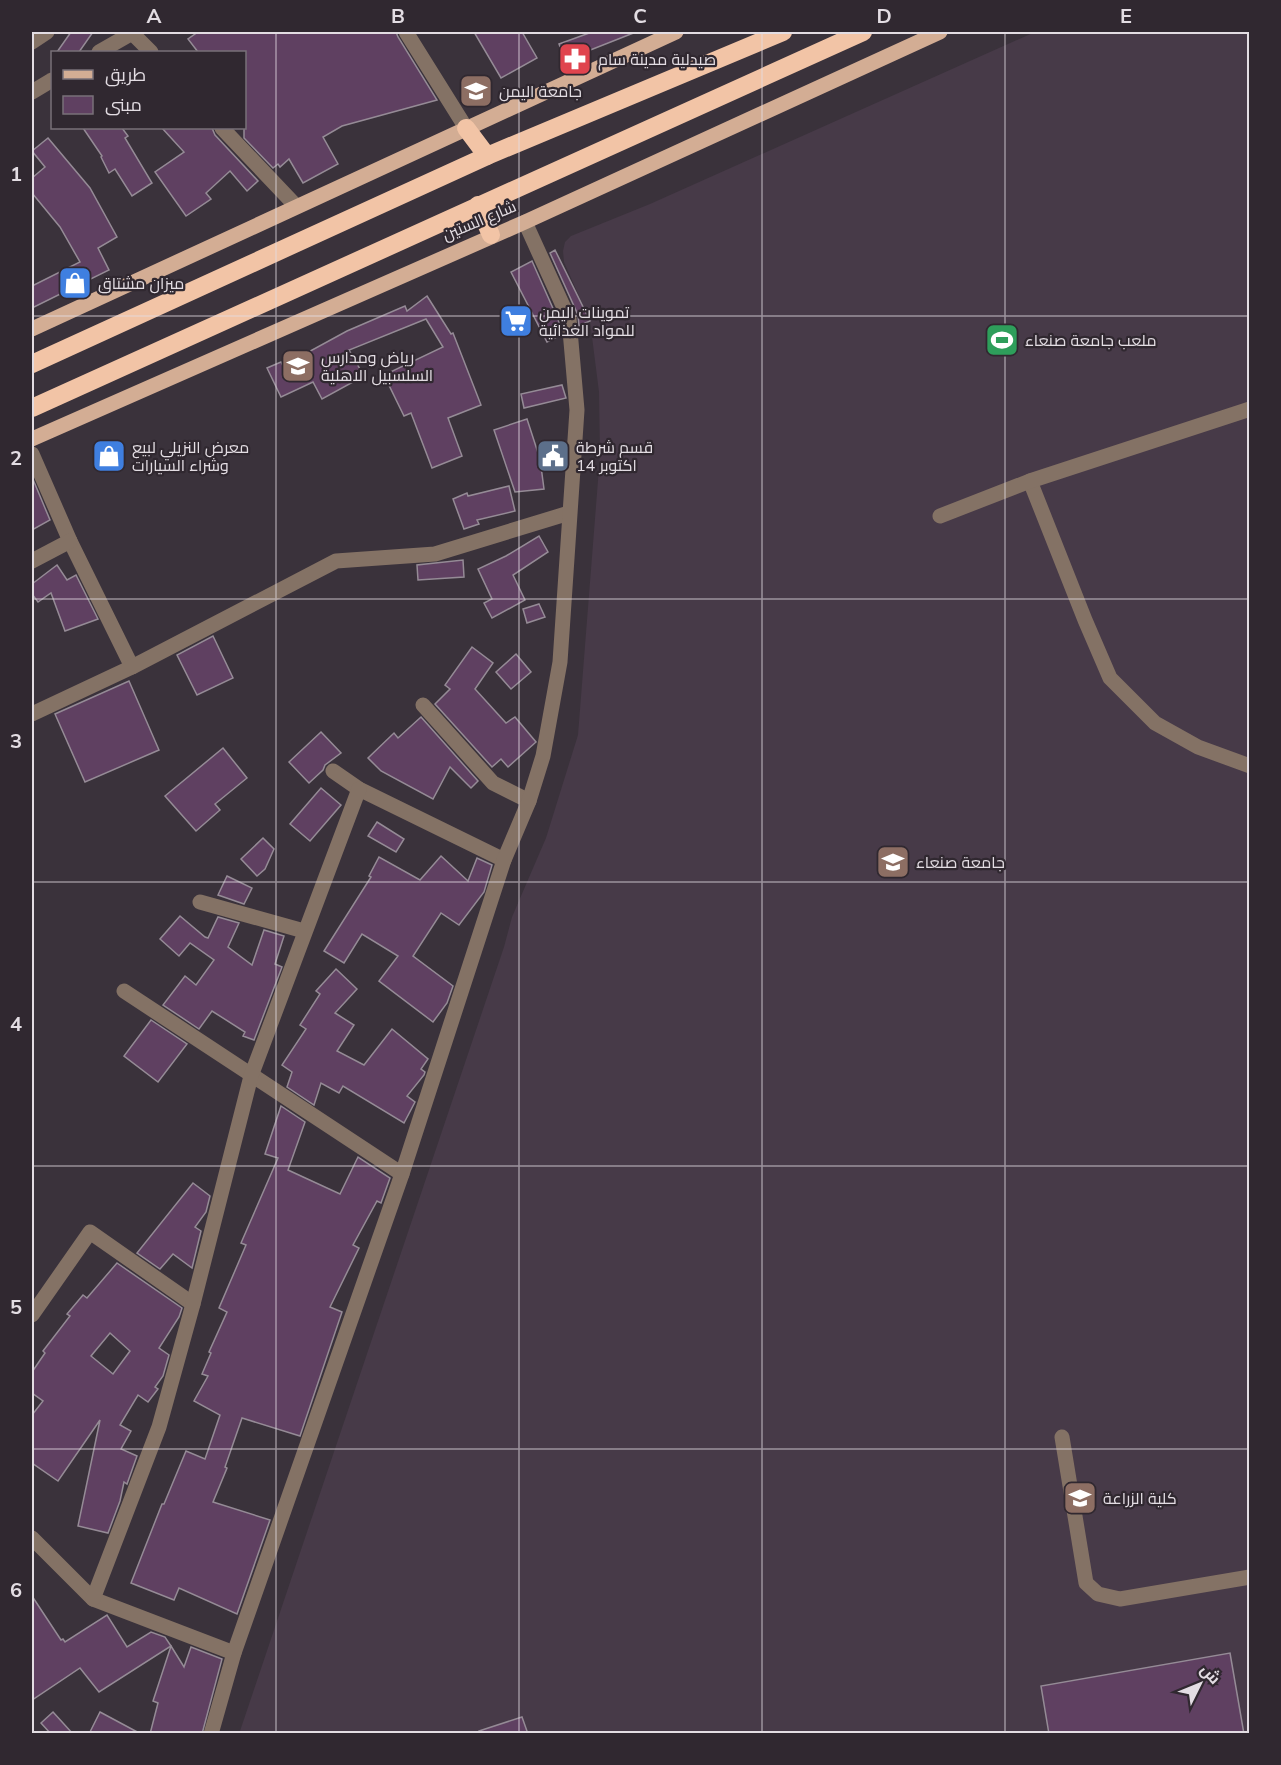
<svg xmlns="http://www.w3.org/2000/svg" width="1281" height="1765" viewBox="0 0 1281 1765" font-family="Mulish,Cairo,sans-serif">
<style>
.built{fill:#473a48}
.building{fill:#5f4061;stroke:#958b96;stroke-width:1.5;fill-rule:evenodd}
.lines{fill:none;stroke-linecap:round;stroke-linejoin:round}
.minor{stroke:#847265;stroke-width:15}
.major{stroke:#d3ad94;stroke-width:15}
.highway{stroke:#f2c4a6;stroke-width:18}
.grid{fill:none;stroke:#e3dde3;stroke-width:1.5;stroke-opacity:0.55}
.labels{text-anchor:middle;dominant-baseline:central;stroke-width:4.5;stroke-linejoin:round;paint-order:stroke}
.poi-label{font-size:16px;fill:#e3dde3;stroke:#302830;text-anchor:start}
.street-label{font-size:16px;fill:#e3dde3;stroke:#302830}
.neatline{fill:none;stroke:#e3dde3;stroke-width:2}
.grid-label{font-size:20px;text-anchor:middle;font-weight:bold;fill:#e3dde3}
</style>
<rect width="100%" height="100%" fill="#3a323b"/>
<!-- built -->
<path class="built" d="M1035 32H1249V1733L239 1734 504 947 512 917 546 838 578 735 600 455 599 392 590 321 564 262 563 251 565 242 571 236 650 204Z"/>
<!-- building -->
<g class="building">
<path d="M71 32H93L79 52H57Z"/>
<path d="M198 32H396L398 37 437 100 342 126 323 137 338 164 303 183 289 159 280 167 278 164 273 168 244 138V52H198L188 39Z"/>
<path d="M474 32H522L537 58 501 78Z"/>
<path d="M592 32H636L565 60 559 44Z"/>
<path d="M83 128H122L128 136 125 138 152 183 132 196 115 169 109 173 101 157 102 156Z"/>
<path d="M162 128H212L215 135 258 181 247 191 230 171 206 193 211 199 186 216 155 172 184 152Z"/>
<path d="M48 138 90 188 117 237 98 248 109 270 32 308V286L80 262 60 227 32 193V178L45 167 32 151Z"/>
<path d="M555 250 590 321 579 326 578 315 550 253Z"/>
<path d="M532 261 559 322 561 335 547 342 511 272Z"/>
<path d="M427 296 451 334 453 333 481 405 448 418 462 456 432 468 411 413 404 416 384 375 443 347 426 319 349 350 364 376 322 399 313 382 281 397 267 368 281 362 283 366 347 331 405 306 407 311Z"/>
<path d="M562 385 566 398 524 408 521 394Z"/>
<path d="M527 419 540 459 544 489 515 492 494 430Z"/>
<path d="M32 477 50 520 32 530Z"/>
<path d="M509 486 515 511 477 520 479 524 464 529 453 499 467 493 468 496Z"/>
<path d="M539 536 548 552 513 575 525 600 492 618 484 603 492 599 478 569 506 556Z"/>
<path d="M463 560 464 577 418 580 417 565Z"/>
<path d="M57 565 67 580 76 575 98 619 65 631 51 593 38 602 32 594V584Z"/>
<path d="M539 604 545 617 527 623 523 609Z"/>
<path d="M213 636 233 678 197 695 177 655Z"/>
<path d="M472 647 493 663 475 689 506 723 515 717 536 742 508 767 501 759 492 767 435 704 450 689 445 685Z"/>
<path d="M516 654 531 672 511 689 496 672Z"/>
<path d="M129 681 159 750 85 782 55 714Z"/>
<path d="M421 717 478 781 471 788 450 767 433 799 381 771 368 758 394 733 398 738Z"/>
<path d="M321 732 341 753 325 765 323 770 309 783 289 762Z"/>
<path d="M223 748 247 778 215 804 220 810 196 831 165 796Z"/>
<path d="M321 788 341 805 310 841 290 824Z"/>
<path d="M377 822 404 839 396 852 368 836Z"/>
<path d="M263 838 274 849 265 869 257 876 241 859Z"/>
<path d="M441 856 468 881 477 858 492 865 484 892 459 925 441 913 413 956 453 986 447 1003 433 1022 379 981 398 956 362 934 344 963 324 951 371 877 369 876 379 857 420 880Z"/>
<path d="M227 876 252 888 244 904 218 895Z"/>
<path d="M180 916 205 937 208 938 218 917 239 923 228 947 252 965 264 930 284 936 275 964 282 967 254 1040 243 1036 245 1032 212 1011 199 1029 163 1005 185 976 196 985 214 960 190 943 179 956 160 939Z"/>
<path d="M336 969 357 989 335 1013 354 1025 337 1051 364 1065 392 1029 428 1059 421 1069 425 1072 424 1075 407 1096 415 1102 404 1123 343 1086 339 1093 321 1083 314 1105 287 1087 292 1072 282 1065 306 1029 300 1025 320 994 316 991Z"/>
<path d="M151 1020 187 1044 158 1082 124 1056Z"/>
<path d="M281 1106 305 1122 288 1170 340 1194 358 1157 390 1178 381 1203 377 1201 353 1245 359 1248 330 1307 342 1312 300 1436 242 1418 225 1467 227 1468 213 1502 270 1520 237 1614 179 1588 174 1600 131 1583 162 1504H164L186 1451 205 1459 220 1415 194 1401 208 1376 202 1374 211 1353 209 1352 227 1312 219 1308 246 1245 241 1243 278 1158 265 1154Z"/>
<path d="M193 1183 210 1196 206 1212 195 1227 201 1231 192 1268 173 1254 160 1269 137 1253Z"/>
<path d="M117 1263 182 1308 179 1317 159 1348 169 1355 163 1376 155 1387 158 1389 148 1402 138 1395 120 1425 131 1431 121 1449 137 1456 127 1484 124 1482 120 1501 108 1533 78 1526 100 1420 58 1481 32 1463V1415L43 1401 32 1393V1372L45 1353 43 1351 70 1316 67 1314 83 1295 87 1298ZM110 1333 130 1351 113 1374 91 1356Z"/>
<path d="M32 1596 61 1640 63 1639 65 1642 107 1615 127 1647 151 1632 165 1637 171 1646 99 1692 80 1668 32 1700Z"/>
<path d="M171 1646 184 1667 191 1647 222 1659 202 1734H150L158 1703 153 1701Z"/>
<path d="M1230 1653 1244 1734H1049L1041 1686Z"/>
<path d="M53 1712 73 1734H51L41 1723Z"/>
<path d="M100 1712 141 1734H89Z"/>
<path d="M522 1717 528 1734H480L479 1731Z"/>
</g>
<g class="lines">
<!-- minor -->
<g class="minor">
<path d="M131 32 151 52"/>
<path d="M406 32 466 128"/>
<path d="M32 42 47 32"/>
<path d="M99 52 134 32"/>
<path d="M32 92 52 80"/>
<path d="M222 128 296 206"/>
<path d="M32 454 70 541 132 667"/>
<path d="M1030 481 1085 620 1110 678 1155 723 1198 747 1250 766"/>
<path d="M940 516 1030 481 1250 409"/>
<path d="M32 561 70 541"/>
<path d="M423 705 493 783 529 801"/>
<path d="M32 714 132 667 336 561 435 554 569 513"/>
<path d="M333 771 359 789 504 860"/>
<path d="M200 902 304 931"/>
<path d="M124 991 402 1174"/>
<path d="M32 1315 90 1232 193 1304"/>
<path d="M1062 1437 1086 1583 1098 1594 1120 1599 1250 1577"/>
<path d="M32 1538 93 1599 234 1653"/>
<path d="M93 1599 159 1427 193 1304 251 1076 359 789"/>
<path d="M211 1734 234 1653 402 1174 504 860 529 801 543 756 560 662 577 410 569 319 525 222"/>
</g>
<!-- major -->
<g class="major">
<path d="M32 329 676 32"/>
<path d="M32 439 525 222 940 32"/>
</g>
<!-- highway -->
<g class="highway">
<path d="M466 128 487 156"/>
<path d="M478 205 491 235"/>
<path d="M32 364 487 156 783 32"/>
<path d="M32 408 863 32"/>
</g>
</g>
<!-- grid -->
<path class="grid" d="M276 32V1734M519 32V1734M762 32V1734M1005 32V1734M32 316H1250M32 599H1250M32 882H1250M32 1166H1250M32 1449H1250"/>
<!-- icons -->
<defs>
<g id="pharmacy-square" transform="scale(1.725)"><rect x="-9" y="-9" width="18" height="18" rx="4" fill="#e0444e" stroke="#302830"/><path d="M-2-6h4v4h4v4h-4v4h-4v-4h-4v-4h4Z" fill="#fff"/></g>
<g id="university-square" transform="scale(1.725)"><rect x="-9" y="-9" width="18" height="18" rx="4" fill="#8d6e63" stroke="#302830"/><path d="M0-5L7-2L0 1L-7-2ZM-4 1L0 2.5L4 1V4Q0 6-4 4Z" fill="#fff"/></g>
<g id="shop-square" transform="scale(1.725)"><rect x="-9" y="-9" width="18" height="18" rx="4" fill="#3f7fe0" stroke="#302830"/><path d="M-5-2.5h2.3a2.7 3.5 0 0 1 5.4 0H5L5.5 6h-11ZM-1.5-2.5h3a1.5 2.3 0 0 0-3 0Z" fill="#fff"/></g>
<g id="supermarket-square" transform="scale(1.725)"><rect x="-9" y="-9" width="18" height="18" rx="4" fill="#3f7fe0" stroke="#302830"/><path d="M-6-5.5h2.5l.6 2H6L4.5 2H-2.5L-4.4-4H-6ZM-1.5 3.2a1.3 1.3 0 1 0 .1 0ZM3 3.2a1.3 1.3 0 1 0 .1 0Z" fill="#fff"/></g>
<g id="stadium-square" transform="scale(1.725)"><rect x="-9" y="-9" width="18" height="18" rx="4" fill="#2e9e5b" stroke="#302830"/><path d="M0-5a6.5 5 0 1 0 0 10a6.5 5 0 1 0 0-10ZM-3.5-1.8h7v3.6h-7Z" fill="#fff"/></g>
<g id="school-square" transform="scale(1.725)"><rect x="-9" y="-9" width="18" height="18" rx="4" fill="#8d6e63" stroke="#302830"/><path d="M0-5L7-2L0 1L-7-2ZM-4 1L0 2.5L4 1V4Q0 6-4 4Z" fill="#fff"/></g>
<g id="civic-square" transform="scale(1.725)"><rect x="-9" y="-9" width="18" height="18" rx="4" fill="#5c6f8a" stroke="#302830"/><path d="M-.6-6.5H3V-4.5H.6V-3L4-1V1h2V6H-6V1h2V-1L-.6-3ZM-1.2 2.5V6h2.4V2.5Z" fill="#fff"/></g>
</defs>
<g fill-rule="evenodd">
<use href="#pharmacy-square" x="575" y="59"/>
<use href="#university-square" x="476" y="91"/>
<use href="#shop-square" x="75" y="283"/>
<use href="#supermarket-square" x="516" y="321"/>
<use href="#stadium-square" x="1002" y="340"/>
<use href="#school-square" x="298" y="366"/>
<use href="#shop-square" x="109" y="456"/>
<use href="#civic-square" x="553" y="456"/>
<use href="#university-square" x="893" y="862"/>
<use href="#university-square" x="1080" y="1498"/>
</g>
<g class="labels">
<!-- poi labels -->
<g class="poi-label">
<text x="598" y="59">صيدلية مدينة سام</text>
<text x="499" y="91">جامعة اليمن</text>
<text x="98" y="283">ميزان مشتاق</text>
<text x="539" y="312">تموينات اليمن<tspan x="539" dy="18">للمواد الغذائية</tspan></text>
<text x="1025" y="340">ملعب جامعة صنعاء</text>
<text x="321" y="357">رياض ومدارس<tspan x="321" dy="18">السلسبيل الاهلية</tspan></text>
<text x="132" y="447">معرض النزيلي لبيع<tspan x="132" dy="18">وشراء السيارات</tspan></text>
<text x="576" y="447">قسم شرطة<tspan x="576" dy="18">14 اكتوبر</tspan></text>
<text x="916" y="862">جامعة صنعاء</text>
<text x="1103" y="1498">كلية الزراعة</text>
</g>
<!-- street labels -->
<g class="street-label">
<text transform="translate(479 220) rotate(-23)">شارع الستين</text>
</g>
</g>
<!-- border -->
<rect width="1281" height="1765" fill="none" stroke="#302830" stroke-width="66"/>
<!-- legend -->
<rect x="51" y="51" width="195" height="78" fill="#302830" stroke="#787078" stroke-width="1.5"/>
<rect x="63" y="70" width="30" height="9" fill="#d3ad94" stroke="#787078" stroke-width="1.5"/>
<text x="105" y="81" font-size="18" fill="#e3dde3">طريق</text>
<rect x="63" y="96" width="30" height="18" fill="#5f4061" stroke="#787078" stroke-width="1.5"/>
<text x="105" y="111" font-size="18" fill="#e3dde3">مبنى</text>
<!-- north arrow -->
<g transform="translate(1200 1684) rotate(47)" stroke="#302830" stroke-width="4.5" paint-order="stroke">
<path d="M0-4.5L10 22L0 15L-10 22Z" fill="#e3dde3"/>
<text y="-9" font-size="16" font-weight="bold" text-anchor="middle" fill="#e3dde3">ش</text>
</g>
<rect x="33" y="33" width="1215" height="1699" class="neatline"/>
<g class="grid-label">
<text x="154" y="23">A</text>
<text x="398" y="23">B</text>
<text x="640" y="23">C</text>
<text x="884" y="23">D</text>
<text x="1126" y="23">E</text>
<text x="16" y="181">1</text>
<text x="16" y="465">2</text>
<text x="16" y="748">3</text>
<text x="16" y="1031">4</text>
<text x="16" y="1314">5</text>
<text x="16" y="1597">6</text>
</g>
</svg>
